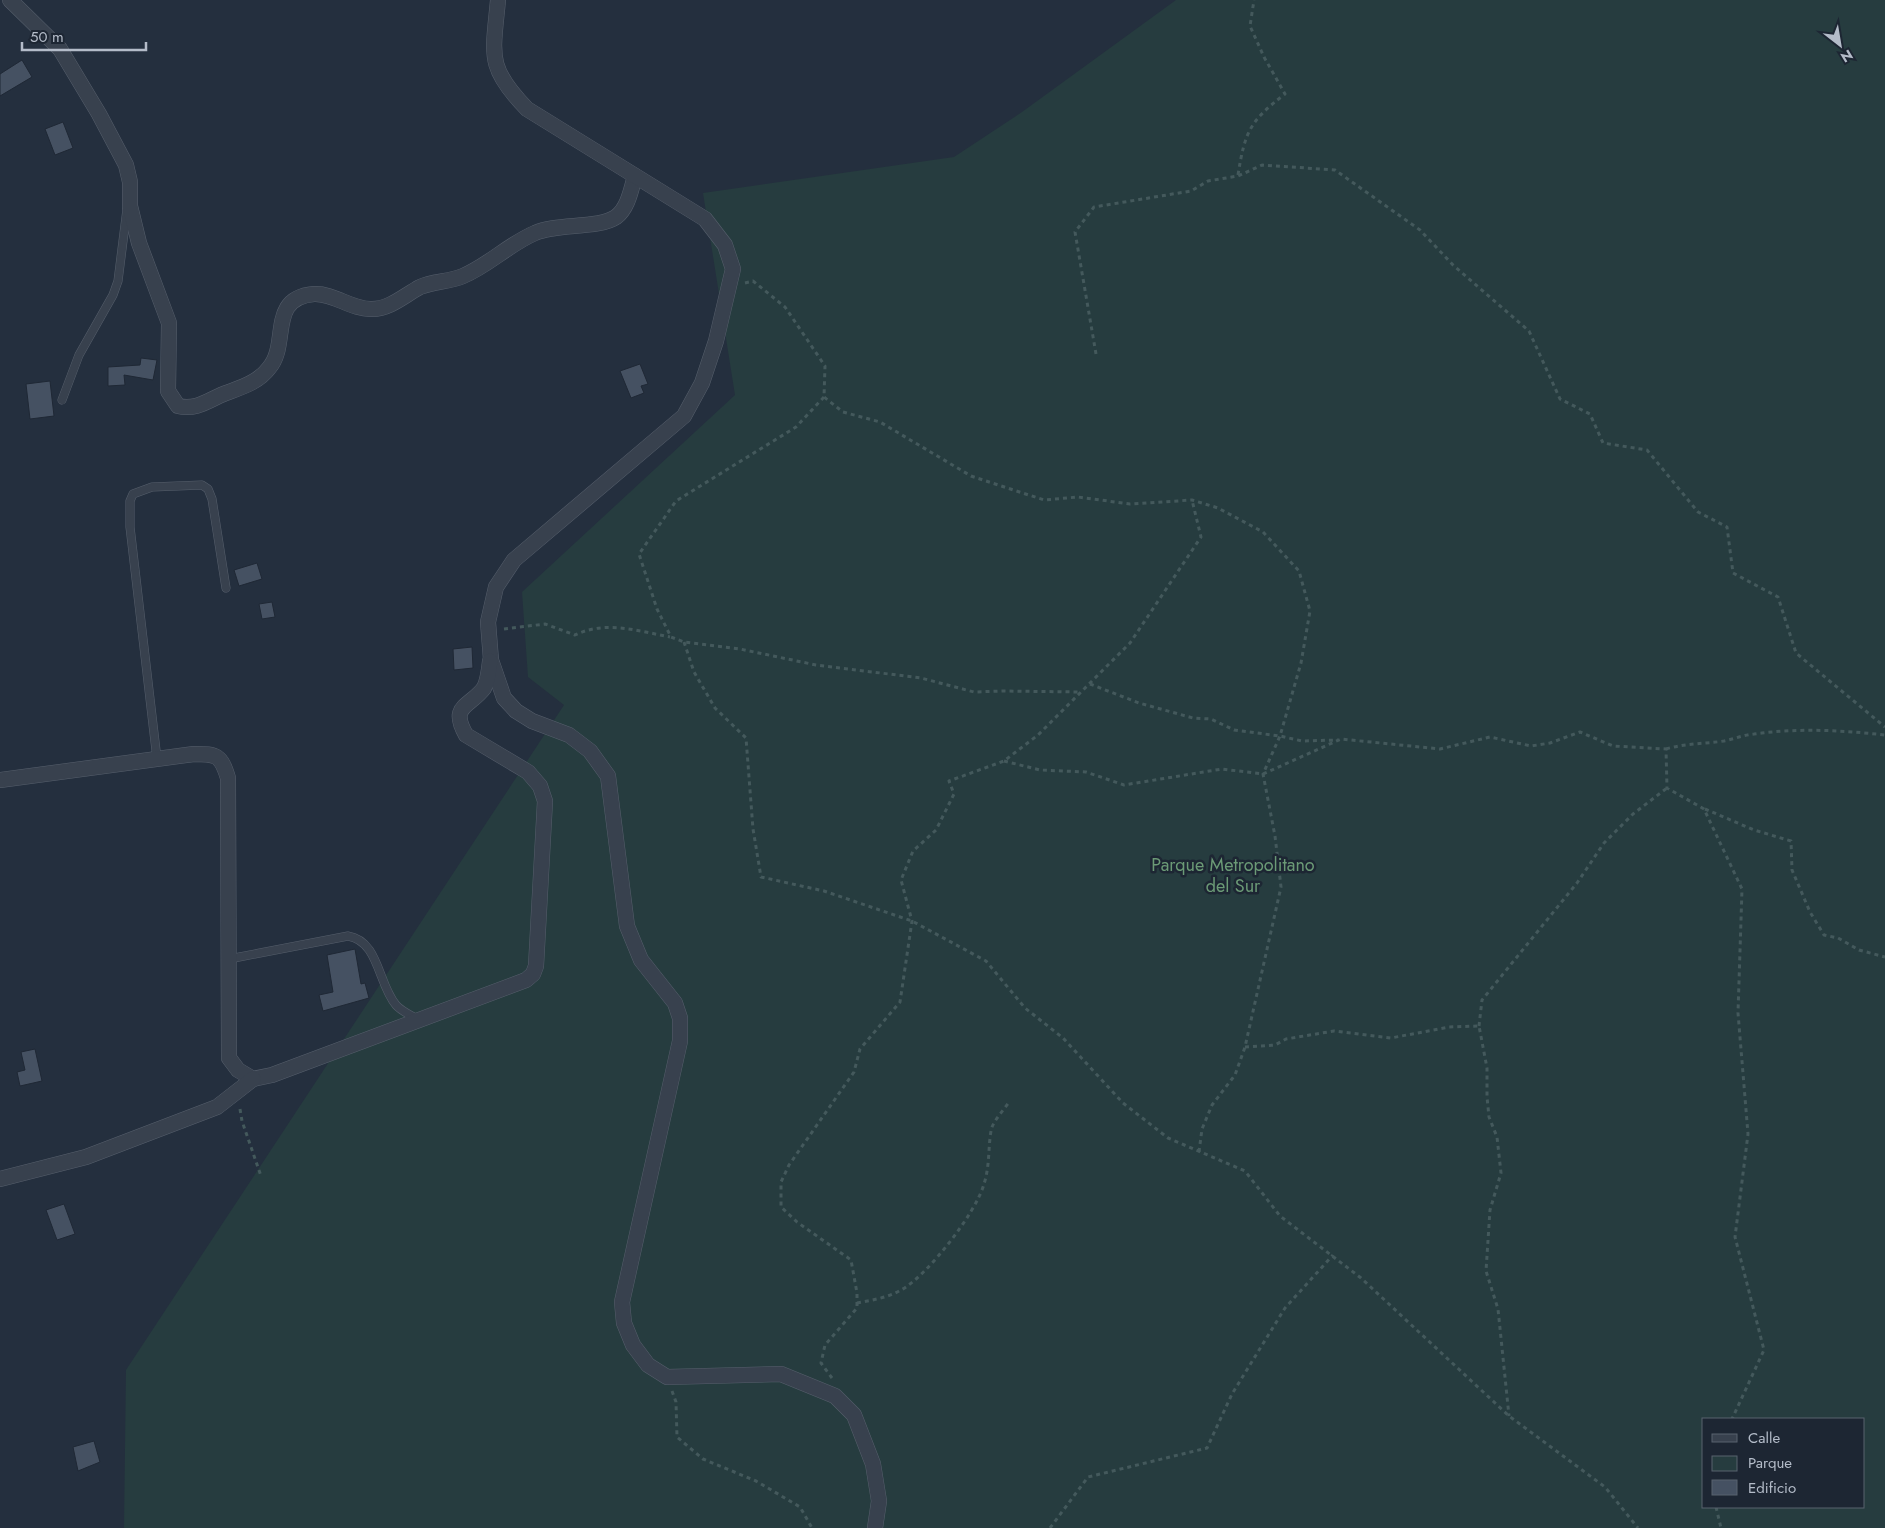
<svg xmlns="http://www.w3.org/2000/svg" width="1885" height="1528" viewBox="0 0 1885 1528" font-family="Jost,sans-serif">
<style>
.green{fill:#263c3f;fill-rule:evenodd}
.building{fill:#455162;stroke:#1f2835}
.lines{fill:none;stroke-linecap:round;stroke-linejoin:round}
.lane-casing{stroke:#565f6c;stroke-width:9}
.street-casing{stroke:#565f6c;stroke-width:16}
.path{stroke:#44595c;stroke-width:3;stroke-dasharray:4 4;stroke-linecap:butt}
.lane{stroke:#38414e;stroke-width:8}
.street{stroke:#38414e;stroke-width:15}
.labels{text-anchor:middle;dominant-baseline:central;stroke-width:5;stroke-linejoin:round;paint-order:stroke}
.park-label{font-size:18px;fill:#6b9a76;stroke:#1d2633}
</style>
<rect width="100%" height="100%" fill="#242f3e"/>
<path class="green" d="M1176 0H1885V1528H124L126 1370 564 705 528 677 522 592 735 395 703 193 954 157 1022 112ZM1704 1419H1864V1507H1704Z"/>
<g class="building">
<path d="M22 60 32 77 0 96V74Z"/>
<path d="M63 122 73 148 55 155 45 129Z"/>
<path d="M141 358 157 360 153 380 124 375 125 385 108 386V367L140 365Z"/>
<path d="M640 364 648 384 641 386 644 393 631 398 620 371Z"/>
<path d="M50 381 54 416 30 419 26 384Z"/>
<path d="M257 563 262 579 239 586 234 570Z"/>
<path d="M272 602 275 617 262 619 259 604Z"/>
<path d="M472 647 473 668 454 670 453 649Z"/>
<path d="M355 949 361 984 365 983 369 998 323 1011 319 995 333 992 327 955Z"/>
<path d="M35 1049 42 1081 20 1086 17 1072 25 1070 21 1052Z"/>
<path d="M64 1204 75 1234 57 1240 46 1210Z"/>
<path d="M94 1441 100 1462 78 1471 73 1447Z"/>
</g>
<g class="lines">
<g class="lane-casing">
<g id="lane">
<path d="M62 400 79 355 113 295 118 281 127 209"/>
<path d="M157 759 130 527V501L133 494 152 487 202 485 208 489 212 499 226 588"/>
<path d="M229 959 348 936C379 941 378 984 396 1005 401 1011 412 1016 419 1020"/>
</g>
</g>
<g class="street-casing">
<g id="street">
<path d="M10 0 60 49 99 114 126 165 130 182V206L139 243 169 323 168 391 178 406C195 410 206 402 221 395 238 388 257 384 269 368 290 344 267 298 314 294 334 293 352 310 372 309 390 309 405 295 420 287 434 281 449 282 463 276 489 265 509 244 535 233 557 223 598 229 616 217 628 208 631 190 635 176"/>
<path d="M498 0C493 55 486 67 527 109L705 219 725 245 733 269 716 341 702 383 684 416 514 560 496 587 488 622 491 660 504 698 516 711 532 721 569 735 590 751 608 776 627 926 641 960 675 1003 680 1018V1041L622 1302 624 1323 633 1345 648 1365 667 1377 781 1374 835 1396 854 1415 873 1464 879 1501 875 1528"/>
<path d="M0 780 194 754C217 754 221 755 228 778L229 1058 238 1070 253 1079 272 1075 526 980 533 974 536 966 545 801 540 786 528 772 466 735C449 705 470 707 484 688 488 681 489 669 490 661"/>
<path d="M0 1179 86 1157 217 1107 253 1079"/>
</g>
</g>
<g class="path">
<path d="M1238 175C1245 131 1250 121 1285 94L1264 57 1250 26 1254 0"/>
<path d="M745 283 753 281 785 307 825 366 824 397 843 412 880 422 971 476 1044 500 1078 497 1130 504 1192 500 1218 508 1263 532 1299 571 1310 611 1301 663 1280 736 1263 774 1275 836 1281 887 1245 1047 1235 1075 1212 1105 1202 1129 1199 1152"/>
<path d="M1096 354 1075 232 1094 207 1191 191 1208 181 1238 176 1262 165 1335 170 1420 230 1453 265 1529 331 1560 399 1590 414 1603 443 1647 450 1698 512 1727 527 1733 573 1778 597 1796 653 1885 727"/>
<path d="M824 397 796 427 676 501 639 554 657 609 671 637 684 642 740 649 816 665 921 678 974 692 1003 691 1080 692"/>
<path d="M504 629 545 624 575 635C606 620 638 631 670 637"/>
<path d="M684 642 694 672 715 708 746 738 753 829 761 877 824 891 912 921 986 961 1025 1008 1063 1038 1123 1103 1168 1138 1245 1171 1280 1216 1361 1278 1509 1416 1605 1487 1638 1528"/>
<path d="M1090 684 1139 703 1193 718 1211 719 1234 730 1280 736 1302 741 1338 740"/>
<path d="M1666 749C1686 743 1704 744 1724 741 1734 739 1743 735 1754 734 1797 728 1841 730 1885 735"/>
<path d="M1004 761 1040 770 1086 772 1124 785 1222 769 1263 774 1341 739 1440 749 1490 737 1531 746 1550 743 1580 732 1613 746 1666 749 1667 788 1704 809 1742 889 1738 1013 1748 1134 1735 1237 1764 1350 1732 1419"/>
<path d="M1705 809 1754 830 1791 841 1792 870 1810 912 1824 935 1838 938 1859 950 1885 957"/>
<path d="M1479 1026 1482 1000 1577 883 1604 843 1633 814 1667 788"/>
<path d="M1245 1047 1275 1045 1286 1039 1334 1031 1391 1038 1449 1027 1479 1026 1487 1068V1097L1489 1117 1497 1137 1501 1173 1490 1210 1486 1271 1498 1309 1509 1416"/>
<path d="M240 1109 242 1121 261 1176"/>
<path d="M857 1303C872 1300 887 1298 901 1290 927 1276 976 1213 984 1184 990 1165 988 1148 991 1131 992 1122 1004 1110 1009 1102"/>
<path d="M832 1378 821 1363 825 1345 857 1308V1293L851 1260 797 1222 781 1207V1182L789 1165 854 1072 860 1049 900 1002 912 921 901 880 913 851 936 830 954 794 949 781 1004 761 1038 735 1130 643 1201 537 1192 500"/>
<path d="M672 1391 676 1402 677 1437 703 1459 756 1481 800 1507 812 1528"/>
<path d="M1716 1507 1721 1528"/>
<path d="M1050 1528 1088 1477 1207 1448 1232 1394 1285 1308 1333 1255"/>
</g>
<use href="#lane" class="lane"/>
<use href="#street" class="street"/>
</g>
<g class="labels">
<g class="park-label">
<text x="1233" y="865">Parque Metropolitano<tspan x="1233" dy="21">del Sur</tspan></text>
</g>
</g>
<rect x="1702" y="1418" width="162" height="90" fill="#1d2633" stroke="#59626f"/>
<rect x="1712" y="1434" width="25" height="8" fill="#38414e" stroke="#59626f"/>
<text x="1748" y="1443" font-size="15" fill="#b4bcc9">Calle</text>
<rect x="1712" y="1456" width="25" height="15" fill="#263c3f" stroke="#59626f"/>
<text x="1748" y="1468" font-size="15" fill="#b4bcc9">Parque</text>
<rect x="1712" y="1480" width="25" height="15" fill="#455162" stroke="#59626f"/>
<text x="1748" y="1493" font-size="15" fill="#b4bcc9">Edificio</text>
<g transform="translate(1840 45) rotate(149)" stroke="#1d2633" stroke-width="4" paint-order="stroke">
<path d="M0-4L9 19L0 12L-9 19Z" fill="#b4bcc9"/>
<text y="-8" font-size="14" font-weight="bold" text-anchor="middle" fill="#b4bcc9">N</text>
</g>
<path d="M22 42v8h124v-8" fill="none" stroke="#b4bcc9" stroke-width="2.5"/>
<text x="30" y="42" font-size="15" fill="#b4bcc9" stroke="#1d2633" stroke-width="4" paint-order="stroke">50 m</text>
</svg>
